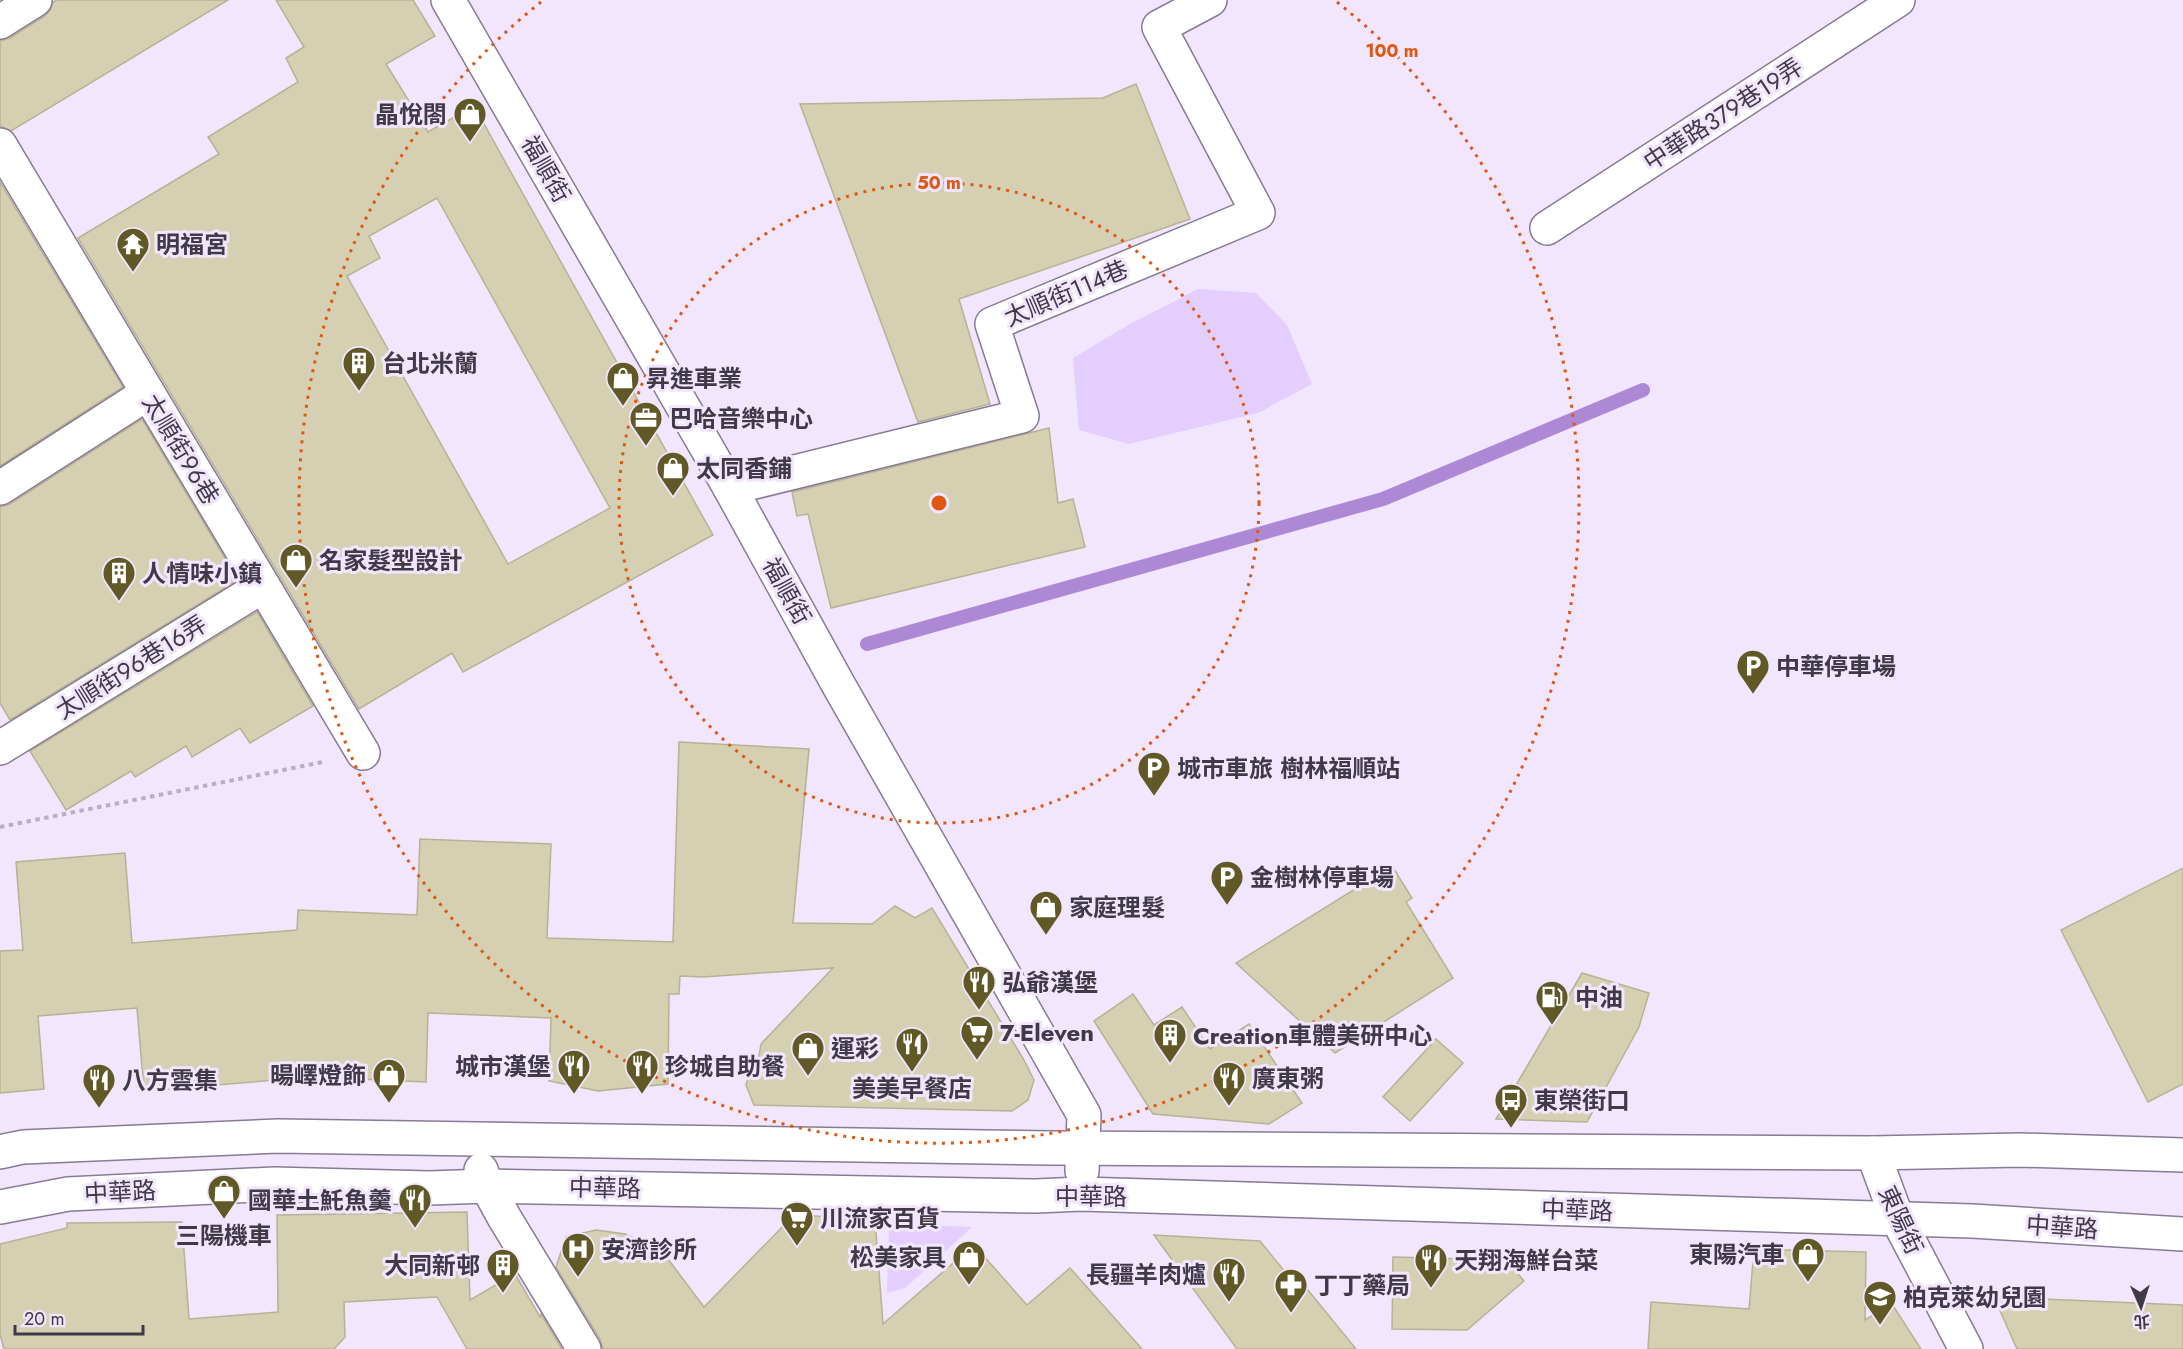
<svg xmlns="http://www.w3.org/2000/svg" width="2183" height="1349" viewBox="0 0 2183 1349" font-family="Jost,'Noto Sans TC',sans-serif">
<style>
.green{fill:#e3cefd}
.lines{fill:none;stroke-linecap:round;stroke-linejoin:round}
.stream{stroke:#ad88d4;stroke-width:14}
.building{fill:#d4d0b1;stroke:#b6b293;stroke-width:1.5;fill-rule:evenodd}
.minor-casing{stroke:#877b95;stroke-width:36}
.path{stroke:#b8afc3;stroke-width:4;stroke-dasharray:4.5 4.5;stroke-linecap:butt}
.minor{stroke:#fff;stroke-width:33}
.ring{fill:none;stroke:#e0570f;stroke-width:3;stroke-dasharray:3 6}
.labels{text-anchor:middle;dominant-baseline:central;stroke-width:6;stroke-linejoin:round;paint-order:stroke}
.poi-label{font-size:24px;font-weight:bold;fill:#403a46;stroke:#f1e6fe;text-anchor:start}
.street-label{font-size:24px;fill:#403a46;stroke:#f1e6fe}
.centre{fill:#e0570f;stroke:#f1e6fe;stroke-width:3}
.ring-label{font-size:18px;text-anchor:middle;font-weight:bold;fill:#e0570f;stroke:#f1e6fe;stroke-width:6;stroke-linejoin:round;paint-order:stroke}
</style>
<rect width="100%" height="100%" fill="#f1e6fe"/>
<g class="green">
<path d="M1198 289 1256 293 1287 325 1312 384 1258 413 1129 444 1079 430 1073 358 1130 324Z"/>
<path d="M889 1224 972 1227 905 1288 887 1293Z"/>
</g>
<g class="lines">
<path class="stream" d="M867 644 1383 499 1643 390"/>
</g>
<g class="building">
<path d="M57 0H228L11 131 0 126V41L10 38 45 16 51 9 53 2Z"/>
<path d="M276 0H413L435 36 386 64 428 132 474 106 713 535 463 672 452 653 359 709 78 238 219 154 208 137 298 82 286 58 304 47ZM437 198 610 508 508 564 347 276 380 258 369 236Z"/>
<path d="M1136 84 1190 219 959 299 990 404 918 422 800 104 1103 98Z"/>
<path d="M0 182 123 387 0 466Z"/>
<path d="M142 419 238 580 10 720 0 703V507L10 504Z"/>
<path d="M1049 428 1058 503 1073 499 1085 547 831 608 808 514 797 516 792 492Z"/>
<path d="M257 612 313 706 250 743 240 728 192 757 186 746 135 777 131 771 66 810 30 751Z"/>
<path d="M679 742 809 749 793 923 872 924 895 906 915 918 932 908 1024 1060 1034 1080 1028 1100 1012 1111 754 1105 746 1085 751 1068 759 1056 761 1044 833 968 703 977 680 976 679 994H669L668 1084 598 1091 549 1081 551 1018 428 1013 426 1082 312 1077 144 1091 137 1008 38 1016 44 1089 0 1093V951L23 950 16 862 125 853 132 943 297 930 298 910 417 915 420 839 551 844 547 938 673 942Z"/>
<path d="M1392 866 1412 898 1406 902 1453 978 1335 1053 1236 963Z"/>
<path d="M2183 868V1084L2148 1102 2061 930Z"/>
<path d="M1582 973 1649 993 1639 1027 1587 1122 1496 1119Z"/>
<path d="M1133 994 1154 1025 1182 1007 1210 1049 1249 1024 1302 1103 1269 1124 1153 1114 1094 1021Z"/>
<path d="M1436 1039 1463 1063 1410 1121 1383 1097Z"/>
<path d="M467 1212 470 1300 515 1274 540 1317 541 1314 562 1349H467L437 1297 344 1302 345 1337 334 1349H4L0 1334V1244L67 1228V1223L182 1222 189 1319 278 1312 277 1215Z"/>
<path d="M794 1215 875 1219 883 1324 974 1245 1027 1305 1070 1268 1142 1349H603L600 1339 556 1267 566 1237 596 1230 625 1234 662 1251 704 1307Z"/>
<path d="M1154 1235 1260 1241 1294 1283 1299 1279 1356 1349H1237Z"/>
<path d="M1754 1249 1866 1252 1865 1320 1892 1304 1921 1349H1648L1651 1302 1749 1309Z"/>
<path d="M1393 1257 1506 1260 1524 1281 1467 1330 1392 1329Z"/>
<path d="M1994 1297 2183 1305V1349H2017Z"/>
</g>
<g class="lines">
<g class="minor-casing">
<g id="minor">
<path d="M448 0 730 488 838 684 1084 1115 1082 1171"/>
<path d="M0 22 35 0"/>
<path d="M0 145 363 753"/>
<path d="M1547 228 1898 0"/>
<path d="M0 488 148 393"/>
<path d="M730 488 1022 416 992 324 1258 213 1159 27 1210 0"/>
<path d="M0 748 263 586"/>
<path d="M0 1152 23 1147 278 1136 1051 1148 1873 1153 2021 1150 2183 1155"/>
<path d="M1873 1153 1897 1218 1966 1349"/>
<path d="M481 1170 487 1186 504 1217 584 1349"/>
<path d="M0 1207 68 1194 274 1184 429 1188 487 1186 1036 1196 1081 1194 1972 1221 2183 1234"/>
</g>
</g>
<path class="path" d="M0 827 323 762"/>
<use href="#minor" class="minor"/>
</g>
<g class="ring">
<circle cx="939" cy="503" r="320"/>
<path d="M1337 2A640 640 0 1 1 541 2"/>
</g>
<defs>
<g id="shop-pin" transform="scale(1.725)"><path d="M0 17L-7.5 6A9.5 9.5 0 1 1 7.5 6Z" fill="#605925" stroke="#f1e6fe"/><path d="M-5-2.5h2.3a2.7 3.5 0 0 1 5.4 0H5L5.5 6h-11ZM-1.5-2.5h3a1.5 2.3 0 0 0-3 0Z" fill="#fff"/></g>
<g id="temple-pin" transform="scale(1.725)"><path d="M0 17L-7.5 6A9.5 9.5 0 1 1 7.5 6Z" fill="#605925" stroke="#f1e6fe"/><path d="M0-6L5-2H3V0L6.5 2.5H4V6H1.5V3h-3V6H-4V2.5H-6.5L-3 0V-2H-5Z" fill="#fff"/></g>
<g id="building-pin" transform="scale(1.725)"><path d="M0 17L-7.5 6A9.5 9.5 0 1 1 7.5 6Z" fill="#605925" stroke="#f1e6fe"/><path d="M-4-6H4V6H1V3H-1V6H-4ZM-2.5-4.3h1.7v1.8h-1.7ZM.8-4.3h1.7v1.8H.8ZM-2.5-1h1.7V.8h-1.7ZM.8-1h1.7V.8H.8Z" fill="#fff"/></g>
<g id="office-pin" transform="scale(1.725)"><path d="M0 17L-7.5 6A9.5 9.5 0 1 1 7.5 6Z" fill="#605925" stroke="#f1e6fe"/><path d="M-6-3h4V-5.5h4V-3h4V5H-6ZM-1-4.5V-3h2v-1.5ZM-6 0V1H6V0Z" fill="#fff"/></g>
<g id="parking-pin" transform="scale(1.725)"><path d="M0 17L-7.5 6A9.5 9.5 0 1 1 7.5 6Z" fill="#605925" stroke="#f1e6fe"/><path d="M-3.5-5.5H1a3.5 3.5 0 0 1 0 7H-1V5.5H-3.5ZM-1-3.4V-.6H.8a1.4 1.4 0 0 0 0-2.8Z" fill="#fff"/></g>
<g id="restaurant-pin" transform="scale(1.725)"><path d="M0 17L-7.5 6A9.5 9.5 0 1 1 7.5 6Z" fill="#605925" stroke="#f1e6fe"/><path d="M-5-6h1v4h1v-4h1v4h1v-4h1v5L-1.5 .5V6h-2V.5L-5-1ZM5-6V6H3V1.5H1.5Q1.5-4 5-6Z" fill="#fff"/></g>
<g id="fuel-pin" transform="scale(1.725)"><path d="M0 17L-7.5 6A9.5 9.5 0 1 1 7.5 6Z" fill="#605925" stroke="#f1e6fe"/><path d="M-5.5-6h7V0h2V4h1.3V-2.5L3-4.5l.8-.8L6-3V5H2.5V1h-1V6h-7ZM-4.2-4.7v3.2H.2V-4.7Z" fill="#fff"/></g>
<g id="supermarket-pin" transform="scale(1.725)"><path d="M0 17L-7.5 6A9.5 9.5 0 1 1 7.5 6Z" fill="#605925" stroke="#f1e6fe"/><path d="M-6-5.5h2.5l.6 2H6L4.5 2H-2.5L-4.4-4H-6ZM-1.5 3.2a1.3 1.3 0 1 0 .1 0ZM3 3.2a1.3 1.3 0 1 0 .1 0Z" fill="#fff"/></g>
<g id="bus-pin" transform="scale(1.725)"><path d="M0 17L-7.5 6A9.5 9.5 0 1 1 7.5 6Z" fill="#605925" stroke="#f1e6fe"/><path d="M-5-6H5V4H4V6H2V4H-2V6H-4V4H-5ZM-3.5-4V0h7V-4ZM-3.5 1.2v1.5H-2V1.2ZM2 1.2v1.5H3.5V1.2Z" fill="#fff"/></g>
<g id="hospital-pin" transform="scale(1.725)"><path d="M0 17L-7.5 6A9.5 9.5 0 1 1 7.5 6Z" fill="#605925" stroke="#f1e6fe"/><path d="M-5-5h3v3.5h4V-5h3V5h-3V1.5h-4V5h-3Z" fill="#fff"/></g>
<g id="pharmacy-pin" transform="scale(1.725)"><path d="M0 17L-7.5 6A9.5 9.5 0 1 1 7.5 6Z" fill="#605925" stroke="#f1e6fe"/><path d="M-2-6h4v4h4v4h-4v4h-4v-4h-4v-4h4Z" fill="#fff"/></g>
<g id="school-pin" transform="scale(1.725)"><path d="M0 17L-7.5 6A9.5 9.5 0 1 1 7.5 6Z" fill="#605925" stroke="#f1e6fe"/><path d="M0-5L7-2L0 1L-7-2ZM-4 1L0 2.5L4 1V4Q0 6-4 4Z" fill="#fff"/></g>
</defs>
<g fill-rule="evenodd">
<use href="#shop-pin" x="470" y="114"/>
<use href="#temple-pin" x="133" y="244"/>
<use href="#building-pin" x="359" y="363"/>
<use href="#shop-pin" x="623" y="378"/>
<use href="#office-pin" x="646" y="418"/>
<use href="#shop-pin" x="673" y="468"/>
<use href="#shop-pin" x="296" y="560"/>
<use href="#building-pin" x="119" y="573"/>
<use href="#parking-pin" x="1753" y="666"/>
<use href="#parking-pin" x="1154" y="768"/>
<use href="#parking-pin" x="1227" y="877"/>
<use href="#shop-pin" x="1046" y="907"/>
<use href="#restaurant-pin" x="979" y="982"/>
<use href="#fuel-pin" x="1552" y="997"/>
<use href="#supermarket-pin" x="977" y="1032"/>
<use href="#building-pin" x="1170" y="1035"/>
<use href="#restaurant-pin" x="912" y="1044"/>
<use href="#shop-pin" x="808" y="1048"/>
<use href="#restaurant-pin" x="574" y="1066"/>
<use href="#restaurant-pin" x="642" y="1066"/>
<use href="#shop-pin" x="389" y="1075"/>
<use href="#restaurant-pin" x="1229" y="1078"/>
<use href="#restaurant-pin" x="99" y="1080"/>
<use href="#bus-pin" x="1511" y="1100"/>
<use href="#shop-pin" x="224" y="1191"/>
<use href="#restaurant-pin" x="415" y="1200"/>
<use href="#supermarket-pin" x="797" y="1218"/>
<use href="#hospital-pin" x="578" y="1249"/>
<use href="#shop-pin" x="1808" y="1254"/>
<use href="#shop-pin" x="969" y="1257"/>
<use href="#restaurant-pin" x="1431" y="1260"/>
<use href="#building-pin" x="503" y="1265"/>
<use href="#restaurant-pin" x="1229" y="1274"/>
<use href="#pharmacy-pin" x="1291" y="1285"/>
<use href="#school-pin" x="1880" y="1297"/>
</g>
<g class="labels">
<g class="poi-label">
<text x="447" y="114" text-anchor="end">晶悅閤</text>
<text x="156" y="244">明福宮</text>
<text x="382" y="363">台北米蘭</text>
<text x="646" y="378">昇進車業</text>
<text x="669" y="418">巴哈音樂中心</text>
<text x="696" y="468">太同香鋪</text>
<text x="319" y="560">名家髮型設計</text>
<text x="142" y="573">人情味小鎮</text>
<text x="1776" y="666">中華停車場</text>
<text x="1177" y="768">城市車旅 樹林福順站</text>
<text x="1250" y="877">金樹林停車場</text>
<text x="1069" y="907">家庭理髮</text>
<text x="1002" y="982">弘爺漢堡</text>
<text x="1575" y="997">中油</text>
<text x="1000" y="1032">7-Eleven</text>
<text x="1193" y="1035">Creation車體美研中心</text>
<text x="831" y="1048">運彩</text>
<text x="551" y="1066" text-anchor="end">城市漢堡</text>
<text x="665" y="1066">珍城自助餐</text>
<text x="366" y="1075" text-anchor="end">暘嶧燈飾</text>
<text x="1252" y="1078">廣東粥</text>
<text x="122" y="1080">八方雲集</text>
<text x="912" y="1088" text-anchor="middle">美美早餐店</text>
<text x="1534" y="1100">東榮街口</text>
<text x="392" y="1200" text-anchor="end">國華土魠魚羹</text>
<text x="820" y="1218">川流家百貨</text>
<text x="224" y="1235" text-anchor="middle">三陽機車</text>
<text x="601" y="1249">安濟診所</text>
<text x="1785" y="1254" text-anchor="end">東陽汽車</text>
<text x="946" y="1257" text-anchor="end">松美家具</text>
<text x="1454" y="1260">天翔海鮮台菜</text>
<text x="480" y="1265" text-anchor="end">大同新邨</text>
<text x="1206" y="1274" text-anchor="end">長疆羊肉爐</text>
<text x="1314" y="1285">丁丁藥局</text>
<text x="1903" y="1297">柏克萊幼兒園</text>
</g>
<g class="street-label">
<text transform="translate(1723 114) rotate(-33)">中華路379巷19弄</text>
<text transform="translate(546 169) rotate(60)">福順街</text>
<text transform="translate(1066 293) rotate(-23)">太順街114巷</text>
<text transform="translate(181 449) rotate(59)">太順街96巷</text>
<text transform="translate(787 591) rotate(61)">福順街</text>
<text transform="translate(131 667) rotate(-32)">太順街96巷16弄</text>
<text transform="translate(605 1188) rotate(1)">中華路</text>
<text transform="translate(120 1192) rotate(-3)">中華路</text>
<text x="1091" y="1196">中華路</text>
<text transform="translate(1577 1210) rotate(2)">中華路</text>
<text transform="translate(1901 1220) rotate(65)">東陽街</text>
<text transform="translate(2062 1227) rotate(4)">中華路</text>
</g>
</g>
<circle cx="939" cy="503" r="9" class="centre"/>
<g class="ring-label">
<text x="1392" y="57">100 m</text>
<text x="939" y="189">50 m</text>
</g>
<g transform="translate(2141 1307) rotate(177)" stroke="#f1e6fe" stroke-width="4.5" paint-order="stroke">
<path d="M0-4.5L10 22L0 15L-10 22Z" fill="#403a46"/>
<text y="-9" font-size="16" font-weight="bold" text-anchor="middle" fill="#403a46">北</text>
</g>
<path d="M15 1325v9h128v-9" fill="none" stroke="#403a46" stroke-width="3"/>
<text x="24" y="1325" font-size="18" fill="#403a46" stroke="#f1e6fe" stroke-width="4.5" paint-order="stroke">20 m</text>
</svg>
